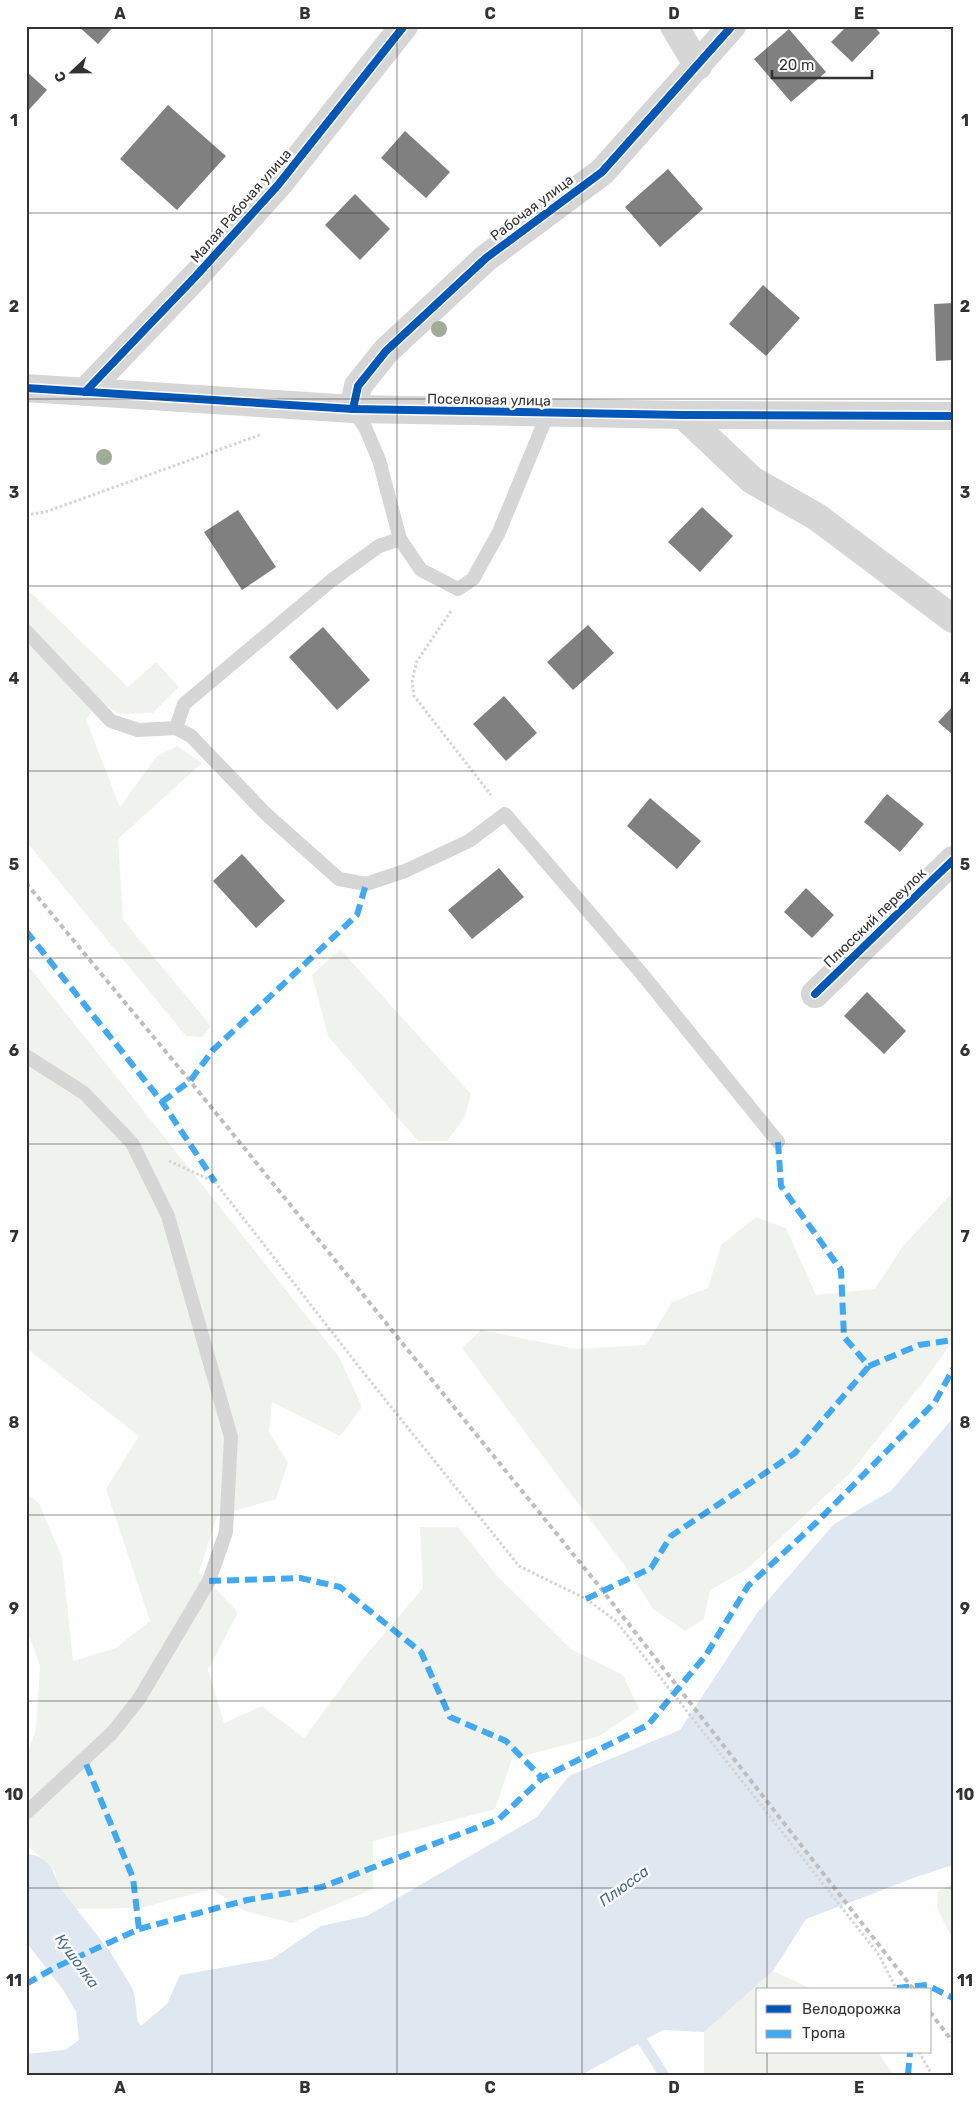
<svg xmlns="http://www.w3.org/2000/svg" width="979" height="2101" viewBox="0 0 979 2101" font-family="Rubik,sans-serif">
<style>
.green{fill:#f0f3ed}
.water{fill:#dfe7f0}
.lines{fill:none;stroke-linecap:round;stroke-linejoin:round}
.stream{stroke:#dfe7f0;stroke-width:10}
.river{stroke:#dfe7f0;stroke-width:60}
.building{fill:#808080}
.path{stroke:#d4d4d4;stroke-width:3;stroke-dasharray:2.5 2.5;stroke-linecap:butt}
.lane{stroke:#d6d6d6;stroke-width:14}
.street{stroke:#d6d6d6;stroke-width:28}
.rail{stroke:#bebebe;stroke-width:4;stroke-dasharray:5 4;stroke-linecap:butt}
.quiet{stroke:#3fa9f5;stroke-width:6;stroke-dasharray:12 6;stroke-linecap:butt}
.cycleway-casing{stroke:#fff;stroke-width:11}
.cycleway{stroke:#0057b8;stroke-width:8}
.tree{fill:#9fad98}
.grid{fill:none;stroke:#323232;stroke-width:1;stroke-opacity:0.55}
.labels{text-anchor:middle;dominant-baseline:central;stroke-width:5;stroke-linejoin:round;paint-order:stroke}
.street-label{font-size:14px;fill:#323232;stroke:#fff}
.water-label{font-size:15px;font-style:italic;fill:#48688d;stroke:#fff}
.neatline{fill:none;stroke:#323232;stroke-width:2}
.grid-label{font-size:16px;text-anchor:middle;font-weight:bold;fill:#323232}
</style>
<rect width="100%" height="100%" fill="#fff"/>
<g class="green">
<path d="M26 588 128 687 156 662 179 687 153 713 120 714 98 701 86 720 120 807 157 756 177 746 202 763 118 839 123 920 211 1026 202 1037 186 1036 26 841Z"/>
<path d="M340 949 471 1094 465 1117 447 1141H418L328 1036 312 975Z"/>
<path d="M26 963 339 1357 362 1407 340 1436 272 1402 269 1432 288 1463 276 1499 217 1516 199 1572 238 1612 208 1670 224 1723 262 1706 304 1738 361 1661 423 1588 420 1527H458L498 1577 571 1649 623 1675 639 1709 599 1736 512 1759 495 1809 373 1841V1889L292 1923 245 1911 212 1889 141 1908 61 1909 55 1871 26 1844V1758L36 1729 40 1665 26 1627V1493L39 1503 62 1558 73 1661 116 1648 150 1621 106 1489 139 1436 26 1348Z"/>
<path d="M953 1192V1341L923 1382 851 1472 746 1570 710 1590 704 1619 685 1631 653 1609 625 1566 462 1348 481 1330 576 1349 646 1345 672 1302 708 1288 721 1245 756 1217 786 1228 816 1295 875 1289 903 1246Z"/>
<path d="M953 1884V1940L937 1908 938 1891Z"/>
<path d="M773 1971 814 1990H758V2052H878L894 2075H704V2032Z"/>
</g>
<path class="water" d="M953 1418V1865L919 1876 806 1919 773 1971 704 2032 663 2030 581 2075H26V2054L65 2050 92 2031 105 2001 124 2006 141 2026 167 2004 180 1975 272 1959 321 1926 367 1916 537 1817 569 1776 680 1730 757 1613 834 1524 891 1491Z"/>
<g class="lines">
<path class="stream" d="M643 2042 664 2075"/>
<path class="river" d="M26 1884 33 1902 86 1970 105 2001 113 2075"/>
</g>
<g class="building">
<path d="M78 26H114L98 44Z"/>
<path d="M847 26H874L880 33 852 62 831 42Z"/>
<path d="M789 29 826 72 791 102 754 59Z"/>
<path d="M26 71 47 90 26 113Z"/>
<path d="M168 105 226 156 177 210 120 159Z"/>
<path d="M405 131 450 172 426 198 381 158Z"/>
<path d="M668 169 703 209 660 247 625 207Z"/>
<path d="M355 194 390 229 360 260 325 225Z"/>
<path d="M763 285 800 318 766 356 729 324Z"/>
<path d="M953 303V360L936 361 934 304Z"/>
<path d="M702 507 733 536 700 572 668 542Z"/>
<path d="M238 510 276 567 242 590 204 532Z"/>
<path d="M588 625 614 653 573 690 547 662Z"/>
<path d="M323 627 370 680 337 710 289 657Z"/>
<path d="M504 696 537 733 506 761 473 724Z"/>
<path d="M953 706V735L938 722Z"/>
<path d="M887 794 924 824 900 852 864 822Z"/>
<path d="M650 798 701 841 677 869 627 826Z"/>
<path d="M242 854 285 901 256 928 213 881Z"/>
<path d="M499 868 524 897 472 939 448 910Z"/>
<path d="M806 888 834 915 812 938 784 912Z"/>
<path d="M867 992 906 1031 884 1054 844 1016Z"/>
</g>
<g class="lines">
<g class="path">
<path d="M26 515 45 512 260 435"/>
<path d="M451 611 417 661 412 681 414 696 491 795"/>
<path d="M169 1161 215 1182 367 1377 519 1566 586 1599 616 1621 879 1955 897 1990"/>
<path d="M919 2052 932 2075"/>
</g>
<g class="lane">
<path d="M353 409 365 427 379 460 400 539 421 570 458 589 473 579 499 532 548 413"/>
<path d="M26 631 111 721 138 730 176 728 191 736 266 814 339 879 366 884 405 871 469 841 505 814 642 974 778 1142"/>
<path d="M176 728 184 704 332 580 379 546 400 539"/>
<path d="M26 1056 84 1093 132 1143 168 1216 231 1437 226 1532 209 1581 139 1699 112 1733 27 1812"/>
</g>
<g class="street">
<path d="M674 26 698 66"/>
<path d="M26 388 353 409 683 415 953 416"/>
<path d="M85 392 196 276 278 185 404 26"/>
<path d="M353 409 358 386 386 351 486 258 602 172 732 26"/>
<path d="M683 415 752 480 817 517 953 619"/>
<path d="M815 994 953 860"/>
</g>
<g class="rail">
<path d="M26 883 190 1081 603 1591 914 1990"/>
<path d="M930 2012 953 2042"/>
</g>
<g class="quiet">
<path d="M26 931 162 1102 215 1182"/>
<path d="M162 1102 190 1081 213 1050 357 915 366 884"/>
<path d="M778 1142 781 1186 841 1270 844 1337 869 1366 919 1345 953 1340"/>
<path d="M209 1581 300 1578 340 1587 421 1652 450 1717 506 1741 542 1778"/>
<path d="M586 1599 651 1568 671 1536 795 1453 869 1366"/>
<path d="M139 1929 247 1900 322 1887 499 1819 542 1778 648 1725 706 1655 748 1586 817 1522 935 1402 953 1369"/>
<path d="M26 1984 56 1967 139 1929 133 1878 84 1759"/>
<path d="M897 1988 927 1985 953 1998"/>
<path d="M908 2075 910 2052"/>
</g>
<g class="cycleway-casing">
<g id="cycleway">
<path d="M26 388 353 409 683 415 953 416"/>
<path d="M85 392 196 276 278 185 404 26"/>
<path d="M353 409 358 386 386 351 486 258 602 172 732 26"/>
<path d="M815 994 953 860"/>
</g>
</g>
<use href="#cycleway" class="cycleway"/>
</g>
<g class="tree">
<circle cx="439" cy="329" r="8"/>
<circle cx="104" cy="457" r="8"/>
</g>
<path class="grid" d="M212 26V2075M397 26V2075M582 26V2075M767 26V1990M26 213H953M26 399H953M26 586H953M26 771H953M26 958H953M26 1144H953M26 1330H953M26 1515H953M26 1701H953M26 1888H953M767 2052V2075"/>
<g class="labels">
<g class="street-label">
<text transform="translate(241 206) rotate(-49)">Малая Рабочая улица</text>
<text transform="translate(532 208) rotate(-37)">Рабочая улица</text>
<text transform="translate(489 400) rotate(1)">Поселковая улица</text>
<text transform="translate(875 918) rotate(-44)">Плюсский переулок</text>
</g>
<g class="water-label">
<text transform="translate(624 1886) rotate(-36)">Плюсса</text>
<text transform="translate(77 1961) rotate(54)">Кушолка</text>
</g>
</g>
<rect width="979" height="2101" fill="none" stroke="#ffffff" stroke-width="55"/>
<rect x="756" y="1988" width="175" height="65" fill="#ffffff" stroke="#adadad"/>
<rect x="766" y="2005" width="25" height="8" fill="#0057b8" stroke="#adadad"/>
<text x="802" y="2014" font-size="15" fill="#323232">Велодорожка</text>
<rect x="766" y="2030" width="25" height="8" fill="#3fa9f5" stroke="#adadad"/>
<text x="802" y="2038" font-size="15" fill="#323232">Тропа</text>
<g transform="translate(72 72) rotate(248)" stroke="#ffffff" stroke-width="4" paint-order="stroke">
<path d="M0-4L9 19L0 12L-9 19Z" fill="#323232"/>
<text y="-8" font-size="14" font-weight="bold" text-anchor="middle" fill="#323232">С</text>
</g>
<path d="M772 70v8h100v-8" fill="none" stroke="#323232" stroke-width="2.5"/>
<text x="779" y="70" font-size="15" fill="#323232" stroke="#ffffff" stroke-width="4" paint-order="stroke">20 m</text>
<rect x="28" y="28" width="924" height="2046" class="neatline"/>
<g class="grid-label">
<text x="120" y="19">A</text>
<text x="305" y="19">B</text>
<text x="490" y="19">C</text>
<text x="674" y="19">D</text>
<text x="859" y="19">E</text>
<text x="14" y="126">1</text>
<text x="965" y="126">1</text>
<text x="14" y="312">2</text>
<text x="965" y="312">2</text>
<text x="14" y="498">3</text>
<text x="965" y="498">3</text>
<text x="14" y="684">4</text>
<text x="965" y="684">4</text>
<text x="14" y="870">5</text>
<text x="965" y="870">5</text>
<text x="14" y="1056">6</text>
<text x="965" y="1056">6</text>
<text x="14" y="1242">7</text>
<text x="965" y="1242">7</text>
<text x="14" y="1428">8</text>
<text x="965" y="1428">8</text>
<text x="14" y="1614">9</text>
<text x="965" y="1614">9</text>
<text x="14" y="1800">10</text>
<text x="965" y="1800">10</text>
<text x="14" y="1986">11</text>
<text x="965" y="1986">11</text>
<text x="120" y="2093">A</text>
<text x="305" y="2093">B</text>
<text x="490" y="2093">C</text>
<text x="674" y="2093">D</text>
<text x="859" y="2093">E</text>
</g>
</svg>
